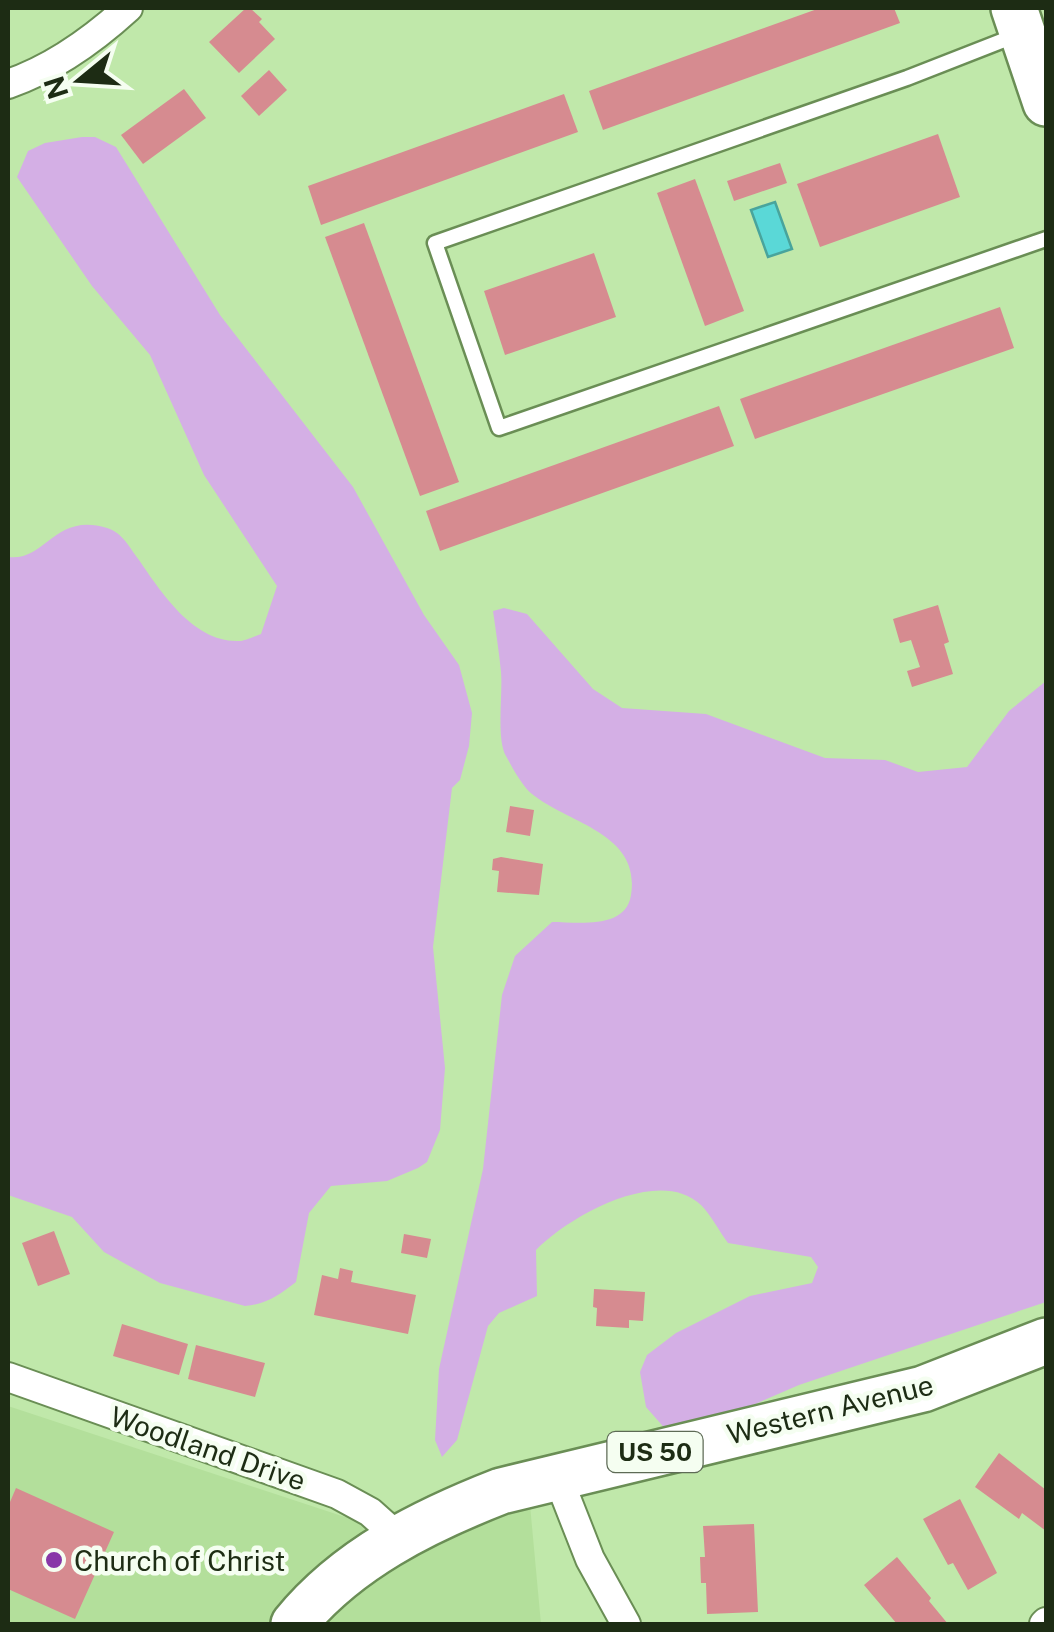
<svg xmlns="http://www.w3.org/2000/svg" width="1054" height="1632" viewBox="0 0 1054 1632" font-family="'Public Sans',sans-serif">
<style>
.built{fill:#b3df9b}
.green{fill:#d4afe5}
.water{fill:#5ad8d7;stroke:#48a49c;stroke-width:2.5}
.building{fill:#d68b90}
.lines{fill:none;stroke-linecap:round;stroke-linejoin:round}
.service-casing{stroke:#6a8e55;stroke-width:19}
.minor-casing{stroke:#6a8e55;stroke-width:32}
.primary-casing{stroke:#6a8e55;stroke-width:50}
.service{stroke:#fff;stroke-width:14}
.minor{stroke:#fff;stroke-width:28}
.primary{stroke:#fff;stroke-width:45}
.poi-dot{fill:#8838a8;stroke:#f5fef1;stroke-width:4}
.labels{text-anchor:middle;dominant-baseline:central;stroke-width:9;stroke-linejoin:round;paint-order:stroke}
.shield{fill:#f5fef1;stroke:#5e6b56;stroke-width:2.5}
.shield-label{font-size:25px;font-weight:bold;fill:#1d2c14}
.street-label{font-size:28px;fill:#1d2c14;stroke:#f5fef1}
.poi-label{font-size:28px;fill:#1d2c14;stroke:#f5fef1;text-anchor:start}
</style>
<rect width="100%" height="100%" fill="#c0e8aa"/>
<path class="built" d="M8 1406 345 1517 529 1494 541 1624H8Z"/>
<g class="green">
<path d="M82 137H95L116 147 220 315 353 487 424 615 459 665 472 713 469 746 460 780 452 788 433 947 445 1068 440 1130 427 1162 418 1168 387 1181 331 1186 309 1213 296 1282C279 1295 267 1304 245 1306L160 1283 104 1252 72 1217 8 1195V557C46 562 54 512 107 528 123 533 129 547 139 560 161 592 193 642 238 641 245 641 255 636 261 634L277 586 204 475 150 355 92 286 17 177 28 151 45 143Z"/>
<path d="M504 608 527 614 593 689 622 708 706 714 825 758 885 760 918 772 967 767 1009 711 1046 681V1302L799 1385 686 1434 668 1432 646 1407 640 1372 647 1355 676 1333 750 1296 812 1283 818 1267 811 1257 728 1243C719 1231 711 1215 701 1205 659 1165 568 1217 536 1250L537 1296 499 1313 488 1326 457 1440 442 1457 435 1440 439 1369 483 1169 502 995 515 956 552 922C577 922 626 930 631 895 641 833 569 824 532 794 522 786 512 767 506 756 496 739 503 694 501 672 499 652 496 632 493 611Z"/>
</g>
<path class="water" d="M775 202 792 249 768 257 751 210Z"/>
<g class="building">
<path d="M246 8H250L262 19 259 22 275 39 239 73 209 42Z"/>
<path d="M820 8H894L900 23 603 130 589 91Z"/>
<path d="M269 70 287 90 259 116 241 96Z"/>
<path d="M184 89 206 118 143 164 121 135Z"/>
<path d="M564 94 578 132 321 225 308 186Z"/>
<path d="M938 134 960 197 820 247 797 184Z"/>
<path d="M780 163 787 183 734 201 727 181Z"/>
<path d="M695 179 744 311 705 326 657 193Z"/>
<path d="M364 223 459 482 420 496 325 237Z"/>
<path d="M594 253 616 317 505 355 484 291Z"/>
<path d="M1000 307 1014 348 755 439 740 399Z"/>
<path d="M719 406 734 446 440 551 426 511Z"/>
<path d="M938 605 949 642 944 644 953 674 912 687 907 671 920 667 911 640 900 643 893 619Z"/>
<path d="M510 806 534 810 530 836 506 832Z"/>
<path d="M501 857 543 864 539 895 497 892 499 871 492 870 493 859Z"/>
<path d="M54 1231 70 1274 38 1286 22 1243Z"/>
<path d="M404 1234 431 1239 427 1258 401 1253Z"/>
<path d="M340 1268 353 1271 351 1282 416 1295 408 1334 314 1315 322 1275 338 1279Z"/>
<path d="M594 1289 645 1292 643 1321 629 1320V1328L596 1326 597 1308 593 1307Z"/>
<path d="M122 1324 188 1344 179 1375 113 1356Z"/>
<path d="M196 1345 265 1363 255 1397 188 1379Z"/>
<path d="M999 1453 1046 1490V1531L1022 1513 1019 1519 975 1487Z"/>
<path d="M16 1488 114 1532 75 1619 8 1589V1501L10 1502Z"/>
<path d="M960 1499 997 1573 968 1590 953 1563 948 1565 923 1519Z"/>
<path d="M754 1524 758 1612 707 1614 706 1583H701L700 1557H705L703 1526Z"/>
<path d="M897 1557 931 1598 929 1601 948 1624H897L864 1585Z"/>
</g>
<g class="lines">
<g class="service-casing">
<path id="service" d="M1017 35 907 78 435 243 499 428 1046 239"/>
</g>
<g class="minor-casing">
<g id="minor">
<path d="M8 84C52 69 94 39 128 8"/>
<path d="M8 1377 337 1494 370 1512 398 1537"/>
<path d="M557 1475 590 1559 626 1624"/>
<path d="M1044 1624 1046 1622"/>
</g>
</g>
<g class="primary-casing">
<g id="primary">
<path d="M1014 8 1046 103"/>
<path d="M294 1624C347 1559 424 1521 501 1491L923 1389 1046 1341"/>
</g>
</g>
<use href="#service" class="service"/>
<use href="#minor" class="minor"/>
<use href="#primary" class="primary"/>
</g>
<circle class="poi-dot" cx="54" cy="1560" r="10"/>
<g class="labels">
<rect class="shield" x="607.5" y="1432" width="95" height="40" rx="8"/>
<g class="shield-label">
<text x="655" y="1452">US 50</text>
</g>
<g class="street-label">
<text transform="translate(830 1409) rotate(-14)">Western Avenue</text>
<text transform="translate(208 1448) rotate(19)">Woodland Drive</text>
</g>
<g class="poi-label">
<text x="74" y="1560">Church of Christ</text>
</g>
</g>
<rect width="1054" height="1632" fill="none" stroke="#1d2c14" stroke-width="20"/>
<g transform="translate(80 80) rotate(252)" stroke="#f5fef1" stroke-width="8" paint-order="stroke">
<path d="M0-8L18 38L0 25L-18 38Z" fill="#1d2c14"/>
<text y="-15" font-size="28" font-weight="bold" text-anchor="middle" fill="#1d2c14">N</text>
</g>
</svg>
